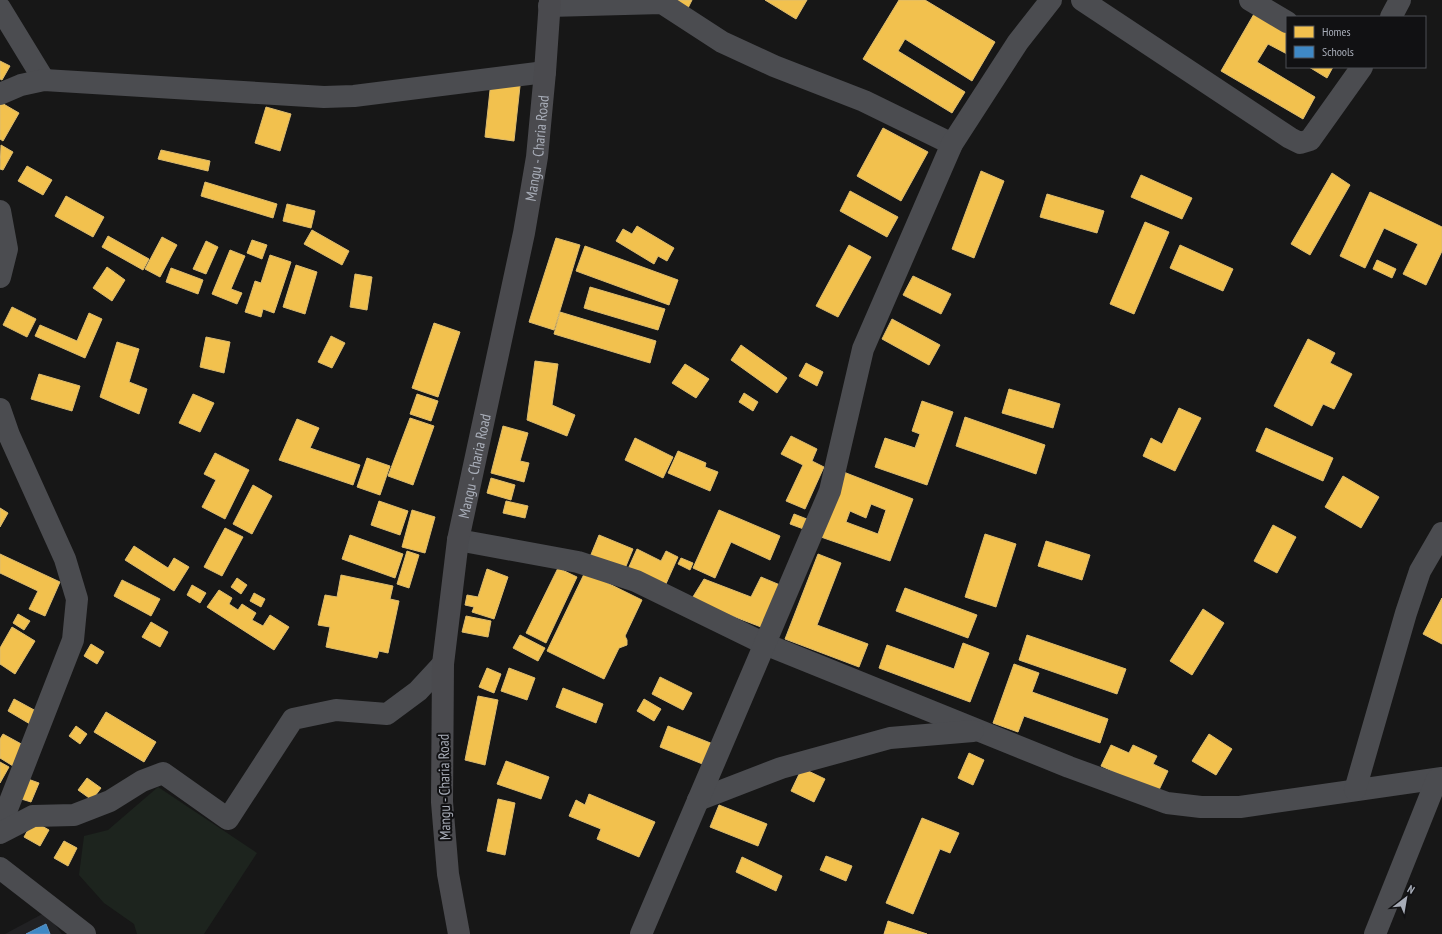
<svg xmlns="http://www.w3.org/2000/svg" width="1442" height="934" viewBox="0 0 1442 934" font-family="'PT Sans Narrow',sans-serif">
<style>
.built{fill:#212123}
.green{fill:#1d241e}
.homes{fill:#f2c14e;stroke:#dcbb6e;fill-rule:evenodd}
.schools{fill:#3f88c5;stroke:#5e93c1}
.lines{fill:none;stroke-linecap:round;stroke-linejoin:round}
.street{stroke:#4b4c50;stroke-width:22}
.secondary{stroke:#4a4a4e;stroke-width:22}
.labels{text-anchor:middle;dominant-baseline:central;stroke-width:4;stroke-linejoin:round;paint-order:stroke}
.street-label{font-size:15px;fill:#a8adb8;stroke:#111113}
</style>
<rect width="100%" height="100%" fill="#171717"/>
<path class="built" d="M46 912 62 934H5Z"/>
<path class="green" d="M158 787 257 853 204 934H137L134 924 104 903 79 875 84 836 108 830Z"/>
<g class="homes">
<path d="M674 0H692L687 10Z"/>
<path d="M765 0H807L796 19Z"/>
<path d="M899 0H925L995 42 972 81 905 39 898 51 965 92 952 113 863 59Z"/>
<path d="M1258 7 1287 24V54L1268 44 1257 62 1315 97 1303 119 1221 71Z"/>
<path d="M0 61 10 66 2 80 0 79Z"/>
<path d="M1309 67H1333L1327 78Z"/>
<path d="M491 81 520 86 514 141 485 137Z"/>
<path d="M0 102 19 113 3 141 0 139Z"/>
<path d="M266 107 291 114 280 151 255 143Z"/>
<path d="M883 128 928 152 901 201 857 176Z"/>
<path d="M1 145 13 152 3 170 0 169Z"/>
<path d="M161 150 210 161 208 171 158 159Z"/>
<path d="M27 166 52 180 43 195 18 181Z"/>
<path d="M981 171 1004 181 974 258 952 249Z"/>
<path d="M1332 173 1350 185 1310 255 1291 244Z"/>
<path d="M1141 175 1192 198 1182 219 1131 197Z"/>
<path d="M205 182 277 204 273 218 201 196Z"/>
<path d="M850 191 898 217 887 237 840 211Z"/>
<path d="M1370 192 1442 227V251L1426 285 1403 274 1418 244 1384 228 1365 268 1340 256Z"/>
<path d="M1047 194 1104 211 1097 233 1040 217Z"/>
<path d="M66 196 104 217 93 237 55 216Z"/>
<path d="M287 204 315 211 311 228 283 221Z"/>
<path d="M1145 222 1169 232 1134 314 1110 304Z"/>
<path d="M637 226 674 248 667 261 658 256 654 264 616 241 623 229 632 234Z"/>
<path d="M312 230 349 251 342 265 304 244Z"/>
<path d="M108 236 149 259 143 270 102 247Z"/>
<path d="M162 237 177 245 160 277 145 269Z"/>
<path d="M556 238 580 245 554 330 529 322Z"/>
<path d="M252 240 267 245 262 259 247 253Z"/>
<path d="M206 241 218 247 206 274 193 269Z"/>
<path d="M849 245 871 257 838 317 816 306Z"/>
<path d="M1180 245 1233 269 1223 291 1170 268Z"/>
<path d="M585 246 678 280 669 305 576 271Z"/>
<path d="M230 250 245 256 231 289 242 293 237 304 212 294Z"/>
<path d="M270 255 291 262 274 313 263 309 261 317 245 312 255 281 261 283Z"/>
<path d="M1377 260 1396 269 1392 278 1373 269Z"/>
<path d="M296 265 317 272 305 314 283 307Z"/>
<path d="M107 267 125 280 112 301 93 288Z"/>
<path d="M171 268 203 280 198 294 166 282Z"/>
<path d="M355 274 372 277 367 310 350 307Z"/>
<path d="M913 276 951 294 941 314 903 295Z"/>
<path d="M590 287 665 309 658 330 584 308Z"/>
<path d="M12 307 36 319 27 337 3 325Z"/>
<path d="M560 312 656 341 650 363 554 334Z"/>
<path d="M89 313 102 319 85 358 35 336 40 325 77 341Z"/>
<path d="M892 319 940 345 929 365 882 339Z"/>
<path d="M434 323 460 332 438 397 412 388Z"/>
<path d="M331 336 345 343 332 368 318 362Z"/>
<path d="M206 337 230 342 224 373 200 367Z"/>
<path d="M1308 339 1335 353 1330 363 1352 374 1334 409 1323 404 1312 426 1274 406Z"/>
<path d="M117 342 139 349 129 382 147 389 139 414 100 397Z"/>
<path d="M741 345 787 378 777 393 731 360Z"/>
<path d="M535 361 558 364 552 405 575 415 567 436 527 420Z"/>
<path d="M806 363 823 372 817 386 799 376Z"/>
<path d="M685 364 709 379 696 398 672 383Z"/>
<path d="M39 374 80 386 72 411 31 399Z"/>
<path d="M1009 389 1060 404 1053 428 1002 413Z"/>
<path d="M744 393 758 402 753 411 739 402Z"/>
<path d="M193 394 214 403 200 432 179 423Z"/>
<path d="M417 394 438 401 431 421 410 414Z"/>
<path d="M922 401 953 412 927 485 875 467 885 438 915 448 920 434 912 431Z"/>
<path d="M1179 408 1201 418 1175 471 1143 456 1151 438 1162 444Z"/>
<path d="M965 417 1045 445 1036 474 956 446Z"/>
<path d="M410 418 434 426 413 485 388 476Z"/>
<path d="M297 419 319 428 310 448 360 465 353 485 279 460Z"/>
<path d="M503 426 528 433 520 461 529 463 524 482 491 473Z"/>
<path d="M1266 428 1333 458 1323 481 1256 451Z"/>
<path d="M791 436 817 449 812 461 824 467 805 509 786 501 803 465 781 454Z"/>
<path d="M635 438 673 457 663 478 625 460Z"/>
<path d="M678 451 706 463 705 467 718 472 710 491 668 473Z"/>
<path d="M215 453 249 470 225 519 202 507 216 480 204 474Z"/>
<path d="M367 458 390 466 380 495 357 487Z"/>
<path d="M841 471 913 499 890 561 818 536ZM871 504 886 510 878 534 846 522 850 511 866 518Z"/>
<path d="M1343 476 1379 497 1361 528 1325 507Z"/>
<path d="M491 478 515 485 511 500 487 493Z"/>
<path d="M253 485 272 496 252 534 233 524Z"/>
<path d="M379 501 408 511 400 535 371 525Z"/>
<path d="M506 501 528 506 525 518 503 513Z"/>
<path d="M0 508 8 513 0 527Z"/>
<path d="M412 510 435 517 425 553 402 547Z"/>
<path d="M719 510 780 536 770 560 731 542 715 578 693 568Z"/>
<path d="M794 514 812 521 809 531 790 524Z"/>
<path d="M1273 525 1296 537 1277 573 1254 561Z"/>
<path d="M225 528 243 537 222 576 204 567Z"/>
<path d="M985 534 1016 544 996 607 965 597Z"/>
<path d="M350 535 403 554 395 578 342 559Z"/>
<path d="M599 535 633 549 624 571 590 557Z"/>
<path d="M1046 541 1090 555 1082 580 1038 566Z"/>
<path d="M134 546 168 568 174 558 189 567 174 591 125 560Z"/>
<path d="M637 549 661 561 666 551 678 557 665 586 628 569Z"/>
<path d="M407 551 419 555 409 588 397 584Z"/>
<path d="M0 554 60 582 45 616 29 609 38 591 0 573Z"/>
<path d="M818 554 841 563 817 625 868 644 859 667 785 639Z"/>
<path d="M681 558 693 563 690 570 678 564Z"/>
<path d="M558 568 577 577 546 643 526 633Z"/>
<path d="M487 569 508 577 494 619 472 612 474 607 465 605 467 595 478 597Z"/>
<path d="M585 572 642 600 625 636 627 640V645L619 648 604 679 547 651Z"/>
<path d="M341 575 393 586 390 599 399 601 388 653 379 651 377 658 326 647 330 627 318 625 325 595 337 597Z"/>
<path d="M761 577 780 585 761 627 691 600 704 579 751 597Z"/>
<path d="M237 578 247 585 241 594 231 587Z"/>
<path d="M122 580 160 599 151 616 114 596Z"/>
<path d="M192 585 206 593 200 603 187 595Z"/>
<path d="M905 588 977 615 968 638 896 611Z"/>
<path d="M219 590 232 598 229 604 238 610 242 604 256 613 252 620 263 626 270 615 289 627 274 650 207 607Z"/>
<path d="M254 593 265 599 261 607 250 601Z"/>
<path d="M1442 598V644L1423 634Z"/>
<path d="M1203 609 1224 623 1192 675 1170 661Z"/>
<path d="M18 614 30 621 24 630 13 623Z"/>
<path d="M466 616 491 621 488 637 462 632Z"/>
<path d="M151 622 168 632 160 647 142 637Z"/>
<path d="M12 627 35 641 15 674 0 664V648Z"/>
<path d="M520 635 545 648 538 661 513 648Z"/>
<path d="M1027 635 1126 669 1117 694 1019 660Z"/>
<path d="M963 643 989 653 970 702 879 668 887 645 954 669Z"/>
<path d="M91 644 104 652 97 664 84 656Z"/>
<path d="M1014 664 1039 673 1032 692 1108 719 1100 743 1024 716 1018 732 993 723Z"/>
<path d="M487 668 501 674 494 693 479 687Z"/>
<path d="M509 668 535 678 527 700 501 691Z"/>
<path d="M660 677 692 693 683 710 652 694Z"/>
<path d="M563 688 603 704 596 723 556 707Z"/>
<path d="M478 696 498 700 485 765 465 760Z"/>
<path d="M14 699 36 711 30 724 8 711Z"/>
<path d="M644 699 661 709 654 721 637 711Z"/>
<path d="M106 712 156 742 144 762 94 732Z"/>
<path d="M76 726 87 734 80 744 69 736Z"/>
<path d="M668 726 718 746 710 767 660 747Z"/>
<path d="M3 734 25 746 13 766 0 758V739Z"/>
<path d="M1209 734 1232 749 1216 775 1192 761Z"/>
<path d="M1111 745 1129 753 1133 745 1157 756 1153 764 1168 771 1158 792 1101 766Z"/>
<path d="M969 753 984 760 973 785 958 778Z"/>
<path d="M506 761 549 777 541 799 497 784Z"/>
<path d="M0 762 9 767 0 783Z"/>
<path d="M802 768 825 779 814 802 791 791Z"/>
<path d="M25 778 39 783 31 802 18 798Z"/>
<path d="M87 778 101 788 92 800 78 790Z"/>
<path d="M589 794 655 822 639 857 597 839 601 829 569 816 576 800 585 805Z"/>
<path d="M498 799 515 803 505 855 487 851Z"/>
<path d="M719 805 767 824 758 846 710 827Z"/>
<path d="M922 818 959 833 950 853 940 849 913 914 886 903Z"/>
<path d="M33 821 49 830 40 846 24 837Z"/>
<path d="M64 841 77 848 68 866 54 858Z"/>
<path d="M826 856 852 866 846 881 820 870Z"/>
<path d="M742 857 782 876 776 891 736 872Z"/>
<path d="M888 921 927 934H884Z"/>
</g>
<path class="schools" d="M46 924 50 934H26Z"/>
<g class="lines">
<g class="street">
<path d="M1082 0 1290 138 1300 143 1310 140 1362 67"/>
<path d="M1250 0 1287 22"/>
<path d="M549 6 662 3 722 42 774 66 864 101 952 144"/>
<path d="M0 8 44 80"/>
<path d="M1391 17 1400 0"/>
<path d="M0 94 21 85 44 80 324 97 354 96 545 72"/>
<path d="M0 211 7 249 0 277"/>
<path d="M0 409 9 435 65 559 77 599 73 640 0 827"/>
<path d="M458 540 578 562 636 581 765 644 1069 767 1167 803 1201 807H1240L1442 778"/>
<path d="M1355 790 1406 613 1420 571 1442 533"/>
<path d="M698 800 781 768 890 738 973 731"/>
<path d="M0 833 33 816 74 815 110 801 142 781 163 773 228 819 293 719 336 710 387 714 418 691 443 664"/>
<path d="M0 868 85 934"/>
<path d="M641 934 830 491 863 349 952 144 1018 42 1051 0"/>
<path d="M1375 934 1437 779"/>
</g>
<path class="secondary" id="s1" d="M459 934 448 874 442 802 443 664 458 540 524 233 537 157 545 72 550 0"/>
</g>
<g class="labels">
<g class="street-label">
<text stroke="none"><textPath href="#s1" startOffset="796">Mangu - Charia Road</textPath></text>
<text stroke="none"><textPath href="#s1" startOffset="472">Mangu - Charia Road</textPath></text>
<text transform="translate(444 787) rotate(-91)">Mangu - Charia Road</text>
</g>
</g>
<rect x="1286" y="16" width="140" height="52" fill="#111113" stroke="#4d4f55"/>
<rect x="1294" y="26" width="20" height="12" fill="#f2c14e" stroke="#4d4f55"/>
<text x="1322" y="36" font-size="12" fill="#a8adb8">Homes</text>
<rect x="1294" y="46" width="20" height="12" fill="#3f88c5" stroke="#4d4f55"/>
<text x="1322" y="56" font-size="12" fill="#a8adb8">Schools</text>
<g transform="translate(1406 898) rotate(31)" stroke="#111113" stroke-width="3" paint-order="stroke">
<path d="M0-3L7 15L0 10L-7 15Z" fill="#a8adb8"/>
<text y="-6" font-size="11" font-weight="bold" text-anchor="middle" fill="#a8adb8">N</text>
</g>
</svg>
